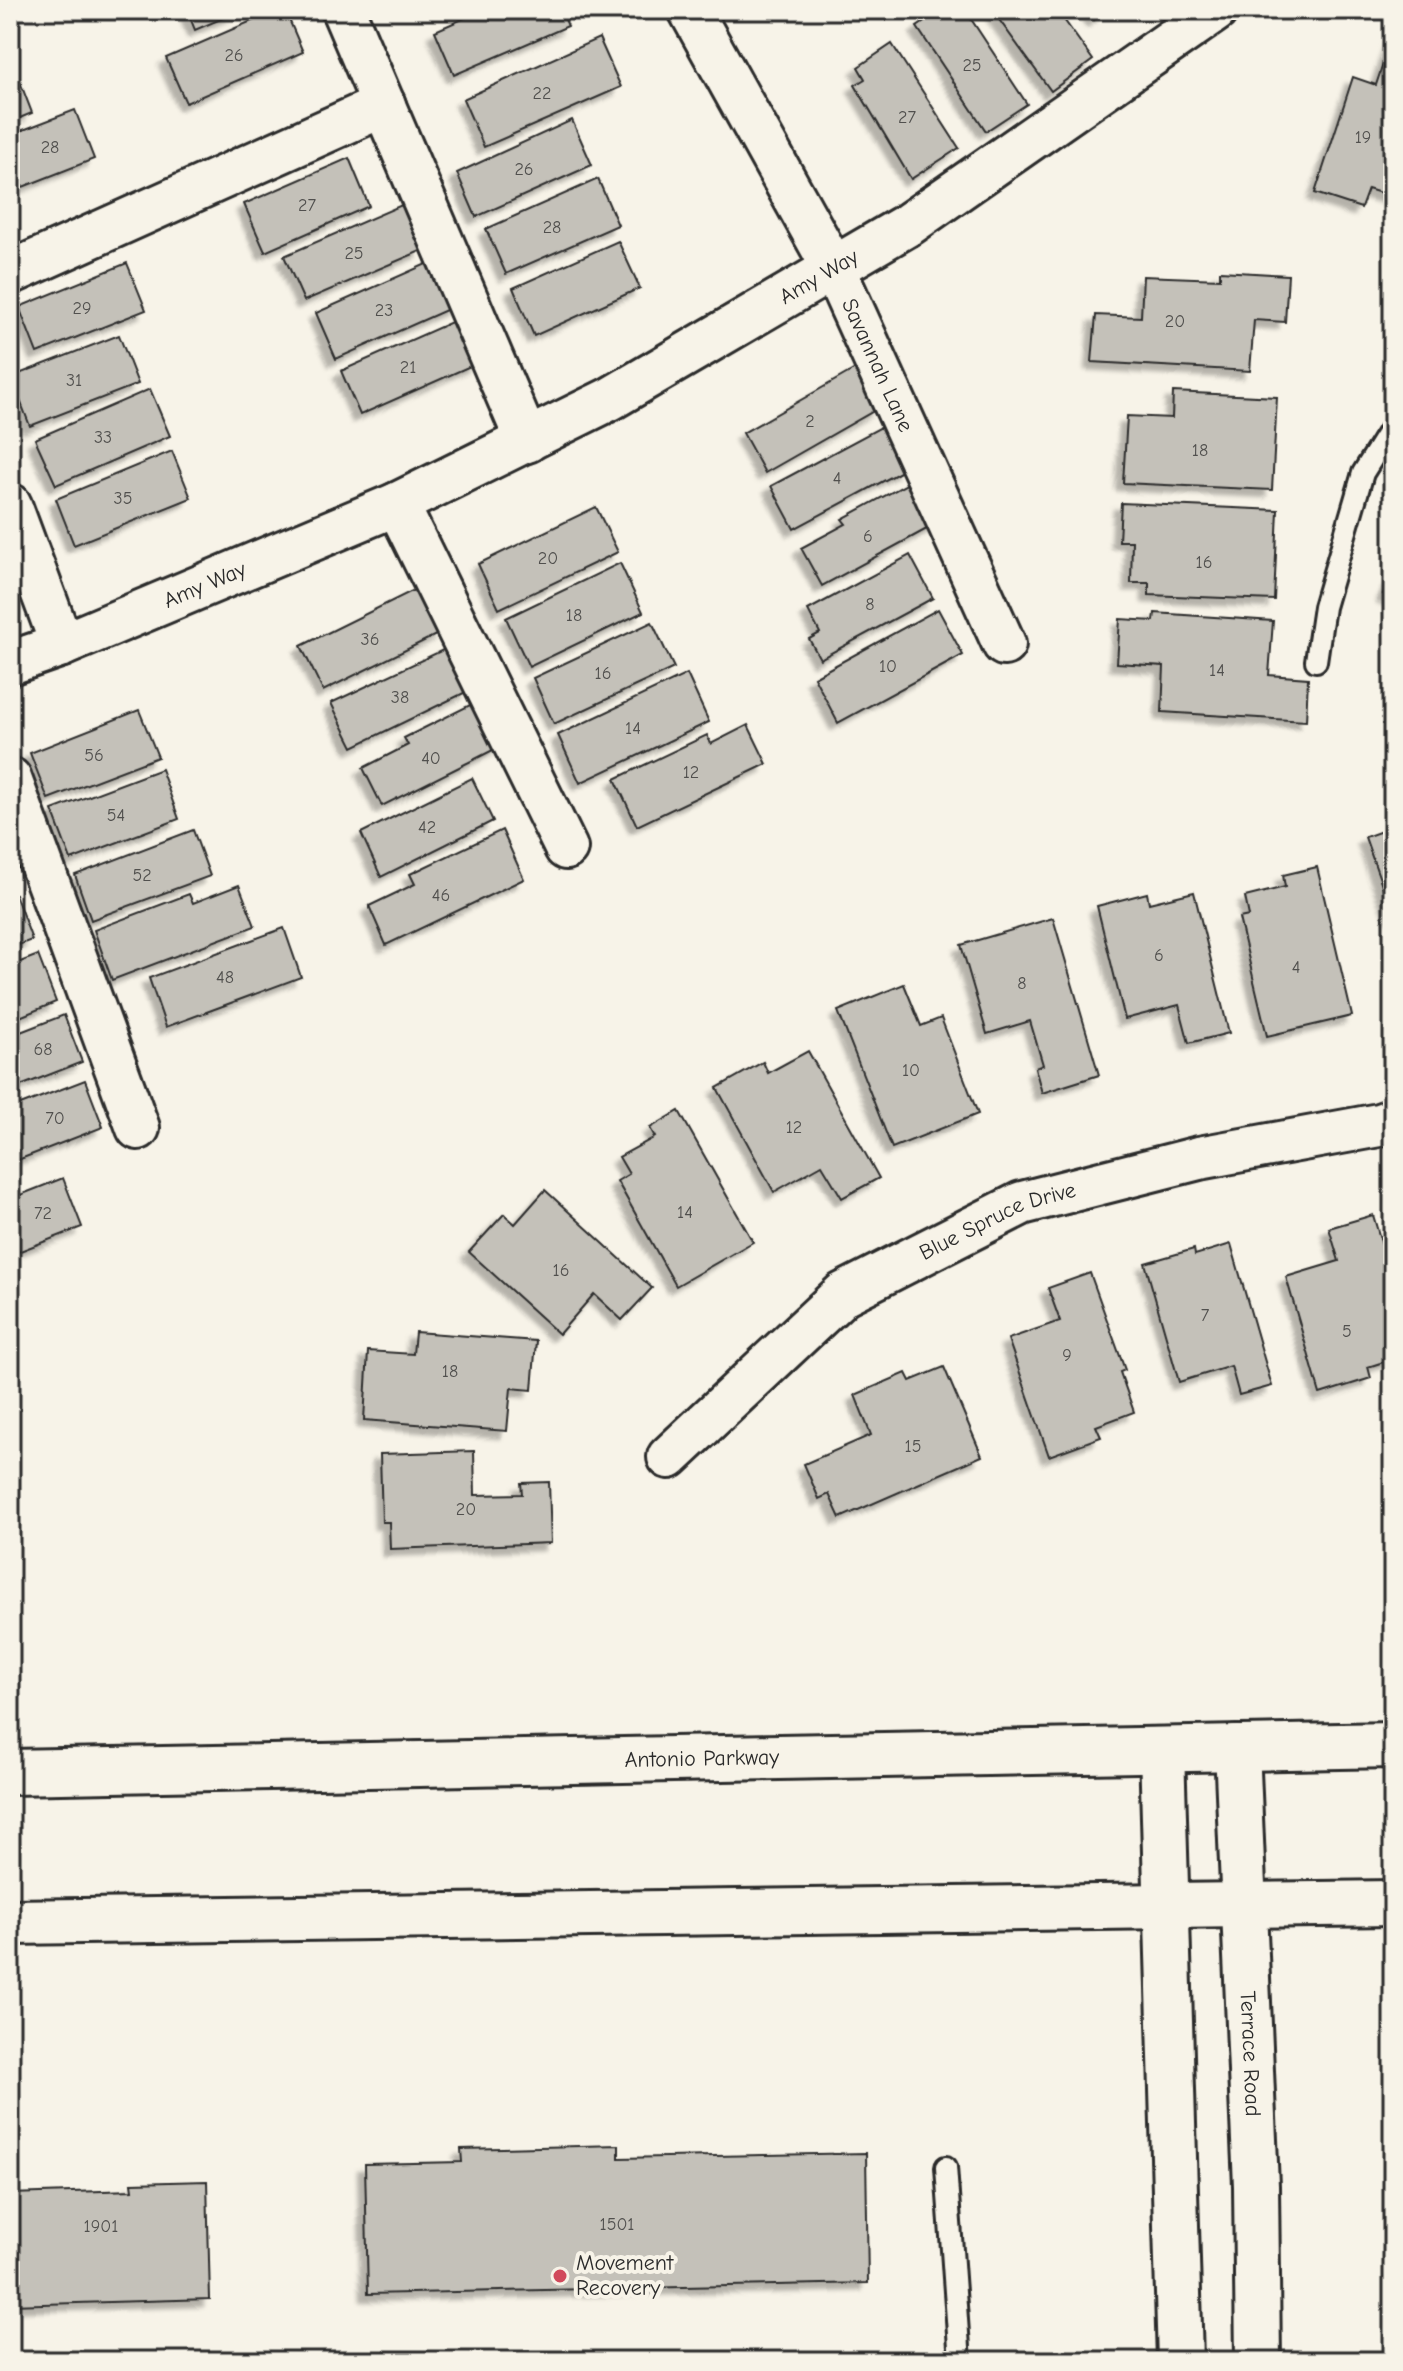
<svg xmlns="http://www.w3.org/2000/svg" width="1403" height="2371" viewBox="0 0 1403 2371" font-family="'Comic Neue',sans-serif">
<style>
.building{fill:#c4c1b9;stroke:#2b2b2b;stroke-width:2;filter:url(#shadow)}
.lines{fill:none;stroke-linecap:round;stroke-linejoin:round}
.lane-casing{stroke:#2b2b2b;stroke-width:26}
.street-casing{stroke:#2b2b2b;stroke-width:48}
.secondary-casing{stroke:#2b2b2b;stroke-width:50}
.primary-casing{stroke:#2b2b2b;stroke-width:50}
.lane{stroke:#f7f3e8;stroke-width:20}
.street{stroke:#f7f3e8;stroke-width:42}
.secondary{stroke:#f7f3e8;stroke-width:44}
.primary{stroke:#f7f3e8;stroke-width:44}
.poi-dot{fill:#d1495b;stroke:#f7f3e8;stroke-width:3}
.labels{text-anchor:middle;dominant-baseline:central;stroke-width:8;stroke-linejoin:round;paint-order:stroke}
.number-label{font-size:18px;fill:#51504e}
.street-label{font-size:22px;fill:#2b2b2b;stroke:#f7f3e8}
.poi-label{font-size:22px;fill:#2b2b2b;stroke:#f7f3e8;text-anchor:start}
</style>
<defs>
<filter id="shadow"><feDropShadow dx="-7" dy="7" stdDeviation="2" flood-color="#0004"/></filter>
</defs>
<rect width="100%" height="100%" fill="#f7f3e8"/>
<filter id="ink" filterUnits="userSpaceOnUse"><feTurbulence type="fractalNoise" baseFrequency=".0125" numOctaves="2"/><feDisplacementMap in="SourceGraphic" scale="16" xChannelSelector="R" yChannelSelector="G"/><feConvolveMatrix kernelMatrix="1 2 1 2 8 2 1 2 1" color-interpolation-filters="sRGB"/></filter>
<g filter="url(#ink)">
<g class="building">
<path d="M187 10H242L195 30Z"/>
<path d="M277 10H285L303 52 186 103 166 58Z"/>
<path d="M483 10H561L568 26 454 75 435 31Z"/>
<path d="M942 10H965L1027 104 986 131 917 27Z"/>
<path d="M992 10H1057L1093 60 1051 91Z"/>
<path d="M1087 10H1107L1094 20Z"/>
<path d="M1393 34V197L1368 189 1361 208 1315 193 1353 77 1376 85Z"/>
<path d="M599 38 621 87 484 147 463 99Z"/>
<path d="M892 44 959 148 911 179 855 85 865 79 858 67Z"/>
<path d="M14 66 32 113 10 122V68Z"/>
<path d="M75 110 94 159 10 192V135Z"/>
<path d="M572 120 592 165 476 217 457 173Z"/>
<path d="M349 158 369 206 265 252 244 204Z"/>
<path d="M598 179 618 225 506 274 486 229Z"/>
<path d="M404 204 423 250 304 301 284 256Z"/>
<path d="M618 241 640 288 534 336 513 288Z"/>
<path d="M433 261 453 307 336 359 316 313Z"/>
<path d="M127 263 146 310 37 353 19 307Z"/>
<path d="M1220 271 1288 275 1285 322 1254 320 1250 371 1092 362 1096 315 1141 317 1143 276 1220 279Z"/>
<path d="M456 320 475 364 360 415 341 371Z"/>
<path d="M119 335 138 384 30 426 11 377Z"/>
<path d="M855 369 877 409 765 473 743 433Z"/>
<path d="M150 389 170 436 56 485 35 439Z"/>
<path d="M1173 392 1277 397 1272 490 1123 483 1127 416 1172 418Z"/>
<path d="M881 427 904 470 794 529 771 486Z"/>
<path d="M172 451 191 498 74 545 56 499Z"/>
<path d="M912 481 936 524 822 586 801 548 846 524 842 519Z"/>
<path d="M1121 503 1278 510 1274 600 1149 595V583H1131L1132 541H1119Z"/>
<path d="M596 507 618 552 499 609 478 564Z"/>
<path d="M910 555 933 598 820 659 809 639 820 633 808 610Z"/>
<path d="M620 563 643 612 529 667 506 618Z"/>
<path d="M1393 575V599L1383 594Z"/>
<path d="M418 588 440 633 323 691 301 646Z"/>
<path d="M938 609 963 655 838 723 814 677Z"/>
<path d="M1155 613 1273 621 1269 675 1308 678 1306 721 1162 712 1164 666 1117 663 1120 619 1154 621Z"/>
<path d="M652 622 674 668 554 724 533 678Z"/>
<path d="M447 648 468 691 353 747 331 703Z"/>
<path d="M687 674 709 722 580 783 558 735Z"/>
<path d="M476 702 499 747 382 806 363 768 408 745 404 738Z"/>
<path d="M139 710 158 757 48 799 30 753Z"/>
<path d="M748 725 767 764 637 826 615 779 707 735 711 744Z"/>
<path d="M161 769 179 819 71 860 52 810Z"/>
<path d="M472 778 493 821 381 877 361 833Z"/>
<path d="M1393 827V916L1365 837Z"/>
<path d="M193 830 210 876 91 920 75 875Z"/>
<path d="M502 830 524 879 386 945 369 906 415 884 410 874Z"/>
<path d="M1317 867 1352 1016 1267 1036 1239 918 1249 916 1245 897 1285 887 1283 875Z"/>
<path d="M239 885 255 926 112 980 94 930 189 894 193 903Z"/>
<path d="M1194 892 1229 1033 1189 1043 1179 1005 1125 1019 1097 906 1147 893 1149 903Z"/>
<path d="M15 894 32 940 10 948V895Z"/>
<path d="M1053 918 1099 1075 1042 1093 1035 1068 1043 1065 1030 1021 987 1034 961 945Z"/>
<path d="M284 928 301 977 166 1027 149 978Z"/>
<path d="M38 955 56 1002 10 1021V966Z"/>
<path d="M904 984 921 1026 941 1018 978 1114 892 1148 838 1011Z"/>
<path d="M64 1015 82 1062 10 1090V1036Z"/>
<path d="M808 1051 879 1178 842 1198 822 1165 774 1192 717 1088 763 1062 768 1073Z"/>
<path d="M85 1080 103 1127 10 1163V1109Z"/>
<path d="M679 1111 753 1242 676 1286 617 1181 629 1174 619 1157 655 1137 650 1128Z"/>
<path d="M63 1178 82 1227 10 1255V1199Z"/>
<path d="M545 1190 652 1288 622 1320 594 1294 559 1334 469 1252 504 1214 515 1224Z"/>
<path d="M1373 1215 1393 1282 1388 1284 1393 1302V1359L1368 1367 1371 1378 1320 1394 1286 1277 1339 1261 1329 1228Z"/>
<path d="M1231 1244 1272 1386 1239 1395 1231 1366 1179 1382 1145 1263 1194 1249 1195 1255Z"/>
<path d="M1090 1273 1125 1370 1120 1372 1134 1412 1096 1426 1101 1437 1049 1456 1008 1339 1060 1321 1048 1288Z"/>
<path d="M415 1332 536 1341 532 1390 511 1388 507 1431 364 1420 368 1351 413 1354Z"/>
<path d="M944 1367 982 1456 840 1518 829 1494 819 1499 804 1464 871 1435 855 1395 906 1373 910 1381Z"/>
<path d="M474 1451 475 1495 522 1494 521 1483 549 1482 551 1543 390 1549 389 1522H382L380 1454Z"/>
<path d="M619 2145V2158L866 2153 868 2283 368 2294 365 2164 462 2162 461 2149Z"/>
<path d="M207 2181 210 2299 10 2305V2194L133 2190 132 2183Z"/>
</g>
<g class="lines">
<g class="lane-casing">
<g id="lane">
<path d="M1316 661 1324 607 1363 473 1393 425"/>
<path d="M946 2167 960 2361"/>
</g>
</g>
<g class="street-casing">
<g id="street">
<path d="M343 10 527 441"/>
<path id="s1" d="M690 10 834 269 1004 644"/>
<path d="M10 273 384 105"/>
<path d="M397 504 566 848"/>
<path d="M10 505 62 645"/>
<path id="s2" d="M10 663 62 645 397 504 610 399 909 224 1216 10"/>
<path d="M10 779 138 1128"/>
<path id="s3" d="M669 1457 843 1294 1022 1203 1199 1158 1379 1125 1393 1120"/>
</g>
</g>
<g class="secondary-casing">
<g id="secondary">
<path id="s4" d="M1237 1748 1256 2186 1258 2361"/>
<path d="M1162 1750 1180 2361"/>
</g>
</g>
<g class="primary-casing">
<g id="primary">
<path id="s5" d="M10 1772 1393 1745"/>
<path d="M10 1922 1393 1903"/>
</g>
</g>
<use href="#lane" class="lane"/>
<use href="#street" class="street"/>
<use href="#secondary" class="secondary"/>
<use href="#primary" class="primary"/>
</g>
</g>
<circle class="poi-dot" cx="560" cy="2276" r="8"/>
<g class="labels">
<g class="number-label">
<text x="234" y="55">26</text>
<text x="972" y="65">25</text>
<text x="542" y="93">22</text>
<text x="907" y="117">27</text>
<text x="1363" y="137">19</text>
<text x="50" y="147">28</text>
<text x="524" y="169">26</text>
<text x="307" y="205">27</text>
<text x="552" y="227">28</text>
<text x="354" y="253">25</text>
<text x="82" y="308">29</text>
<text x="384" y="310">23</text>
<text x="1175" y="321">20</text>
<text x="408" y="367">21</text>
<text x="74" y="380">31</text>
<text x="810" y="421">2</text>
<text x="103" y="437">33</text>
<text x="1200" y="450">18</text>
<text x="837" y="478">4</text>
<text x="123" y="498">35</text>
<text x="868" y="536">6</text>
<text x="548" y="558">20</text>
<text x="1204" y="562">16</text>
<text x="870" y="604">8</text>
<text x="574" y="615">18</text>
<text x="370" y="639">36</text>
<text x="888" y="666">10</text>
<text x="1217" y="670">14</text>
<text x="603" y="673">16</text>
<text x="400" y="697">38</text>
<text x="633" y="728">14</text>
<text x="94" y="755">56</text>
<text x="431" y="758">40</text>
<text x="691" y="772">12</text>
<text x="116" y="815">54</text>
<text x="427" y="827">42</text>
<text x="142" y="875">52</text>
<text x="441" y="895">46</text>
<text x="1159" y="955">6</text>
<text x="1296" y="967">4</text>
<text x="225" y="977">48</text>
<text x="1022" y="983">8</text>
<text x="43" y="1049">68</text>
<text x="911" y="1070">10</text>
<text x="55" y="1118">70</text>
<text x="794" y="1127">12</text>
<text x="685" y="1212">14</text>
<text x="43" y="1213">72</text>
<text x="561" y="1270">16</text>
<text x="1205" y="1315">7</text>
<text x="1347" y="1331">5</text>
<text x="1067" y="1355">9</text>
<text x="450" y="1371">18</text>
<text x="913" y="1446">15</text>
<text x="466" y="1509">20</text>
<text x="617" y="2224">1501</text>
<text x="101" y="2226">1901</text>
</g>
<g class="street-label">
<text stroke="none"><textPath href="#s2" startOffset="898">Amy Way</textPath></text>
<text stroke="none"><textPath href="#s1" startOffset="402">Savannah Lane</textPath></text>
<text stroke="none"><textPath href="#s2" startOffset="210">Amy Way</textPath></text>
<text stroke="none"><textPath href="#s3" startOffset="410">Blue Spruce Drive</textPath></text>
<text stroke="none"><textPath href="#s5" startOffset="692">Antonio Parkway</textPath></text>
<text stroke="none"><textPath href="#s4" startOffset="306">Terrace Road</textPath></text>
</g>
<g class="poi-label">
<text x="576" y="2263">Movement<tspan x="576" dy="25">Recovery</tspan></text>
</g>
</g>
<rect width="1403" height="2371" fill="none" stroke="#f7f3e8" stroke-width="40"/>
<rect x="20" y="20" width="1363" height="2331" fill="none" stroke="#2b2b2b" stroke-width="3" filter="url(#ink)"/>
</svg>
